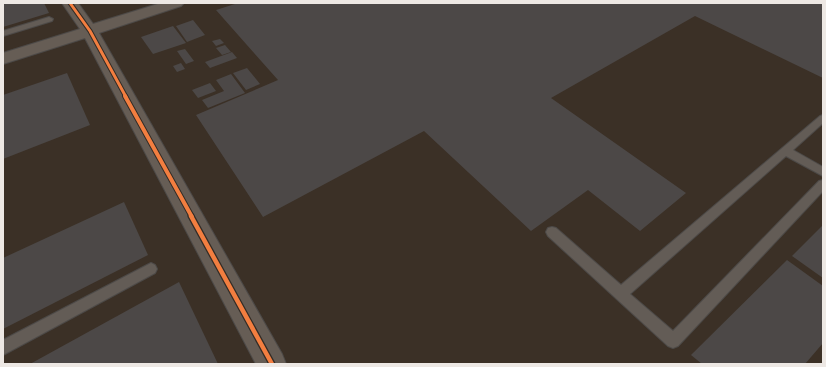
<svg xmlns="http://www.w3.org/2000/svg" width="826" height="367" viewBox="0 0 826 367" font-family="Lora,serif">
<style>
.built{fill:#3b3026}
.building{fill:#4c4847}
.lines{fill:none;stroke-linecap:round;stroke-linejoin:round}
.lane-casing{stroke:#4d4a48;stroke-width:2}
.secondary-casing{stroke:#4d4a48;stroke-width:2}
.lane{fill:#635c56;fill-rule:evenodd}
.secondary{fill:#665d55;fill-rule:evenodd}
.cycleway-far2-casing{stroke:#332c26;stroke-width:5}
.cycleway-far1-casing{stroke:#332c26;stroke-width:6}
.cycleway-casing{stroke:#332c26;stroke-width:7}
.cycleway-far2{stroke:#f27e40;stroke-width:3}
.cycleway-far1{stroke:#f27e40;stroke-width:4}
.cycleway{stroke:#f27e40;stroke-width:4.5}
</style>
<rect width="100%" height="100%" fill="#302c29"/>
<rect class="built" x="3" y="3" width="820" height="361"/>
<g class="building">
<path d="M3 3H44L49 13 3 27Z"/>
<path d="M238 3H823V78L695 16 551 98 686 193 640 231 588 190 531 231 424 131 263 217 196 115 278 80 216 10Z"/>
<path d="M193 20 205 35 187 42 176 26Z"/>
<path d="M173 26 186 43 153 54 141 37Z"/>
<path d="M220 39 224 43 216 46 212 41Z"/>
<path d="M225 45 231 52 222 55 216 48Z"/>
<path d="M185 49 194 61 186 64 177 51Z"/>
<path d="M232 52 237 58 210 68 205 62Z"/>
<path d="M181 63 185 69 177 72 173 66Z"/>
<path d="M247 68 260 84 246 90 233 73Z"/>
<path d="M67 73 90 125 3 159V95Z"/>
<path d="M231 74 245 93 208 108 202 100 224 91 216 80Z"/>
<path d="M210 83 216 91 198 98 192 90Z"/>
<path d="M124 202 148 255 3 329V258Z"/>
<path d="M823 225V278L792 256Z"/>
<path d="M787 260 823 286V343L805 364H702L691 355Z"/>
<path d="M179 282 218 364H30Z"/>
</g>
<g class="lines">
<g class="lane-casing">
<g id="lane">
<path d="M49 17 53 19 52 21 3 36V31Z"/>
<path d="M823 115V123L793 150 823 167V176L786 156 630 294 673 331 819 181 823 180V191L678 346 673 348 668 346 548 236 546 232 548 228 552 227 556 228 621 285 820 116Z"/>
<path d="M151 263 155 265 157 269 155 273 3 355V340Z"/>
</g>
</g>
<g class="secondary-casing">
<path id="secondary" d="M62 3H78L93 24 161 3H184L181 6 99 33 282 354 286 364H256L85 38 3 64V53L80 29Z"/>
</g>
<use href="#lane" class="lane"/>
<use href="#secondary" class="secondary"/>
<g class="cycleway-far2-casing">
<path id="cycleway-far2" d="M70 3 90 31 126 97"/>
</g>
<g class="cycleway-far1-casing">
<path id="cycleway-far1" d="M125 96 192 217"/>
</g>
<g class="cycleway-casing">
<path id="cycleway" d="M191 216 272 364"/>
</g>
<use href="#cycleway-far2" class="cycleway-far2"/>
<use href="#cycleway-far1" class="cycleway-far1"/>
<use href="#cycleway" class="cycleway"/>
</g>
<rect width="826" height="367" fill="none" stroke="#ede8e4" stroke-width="8"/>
</svg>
